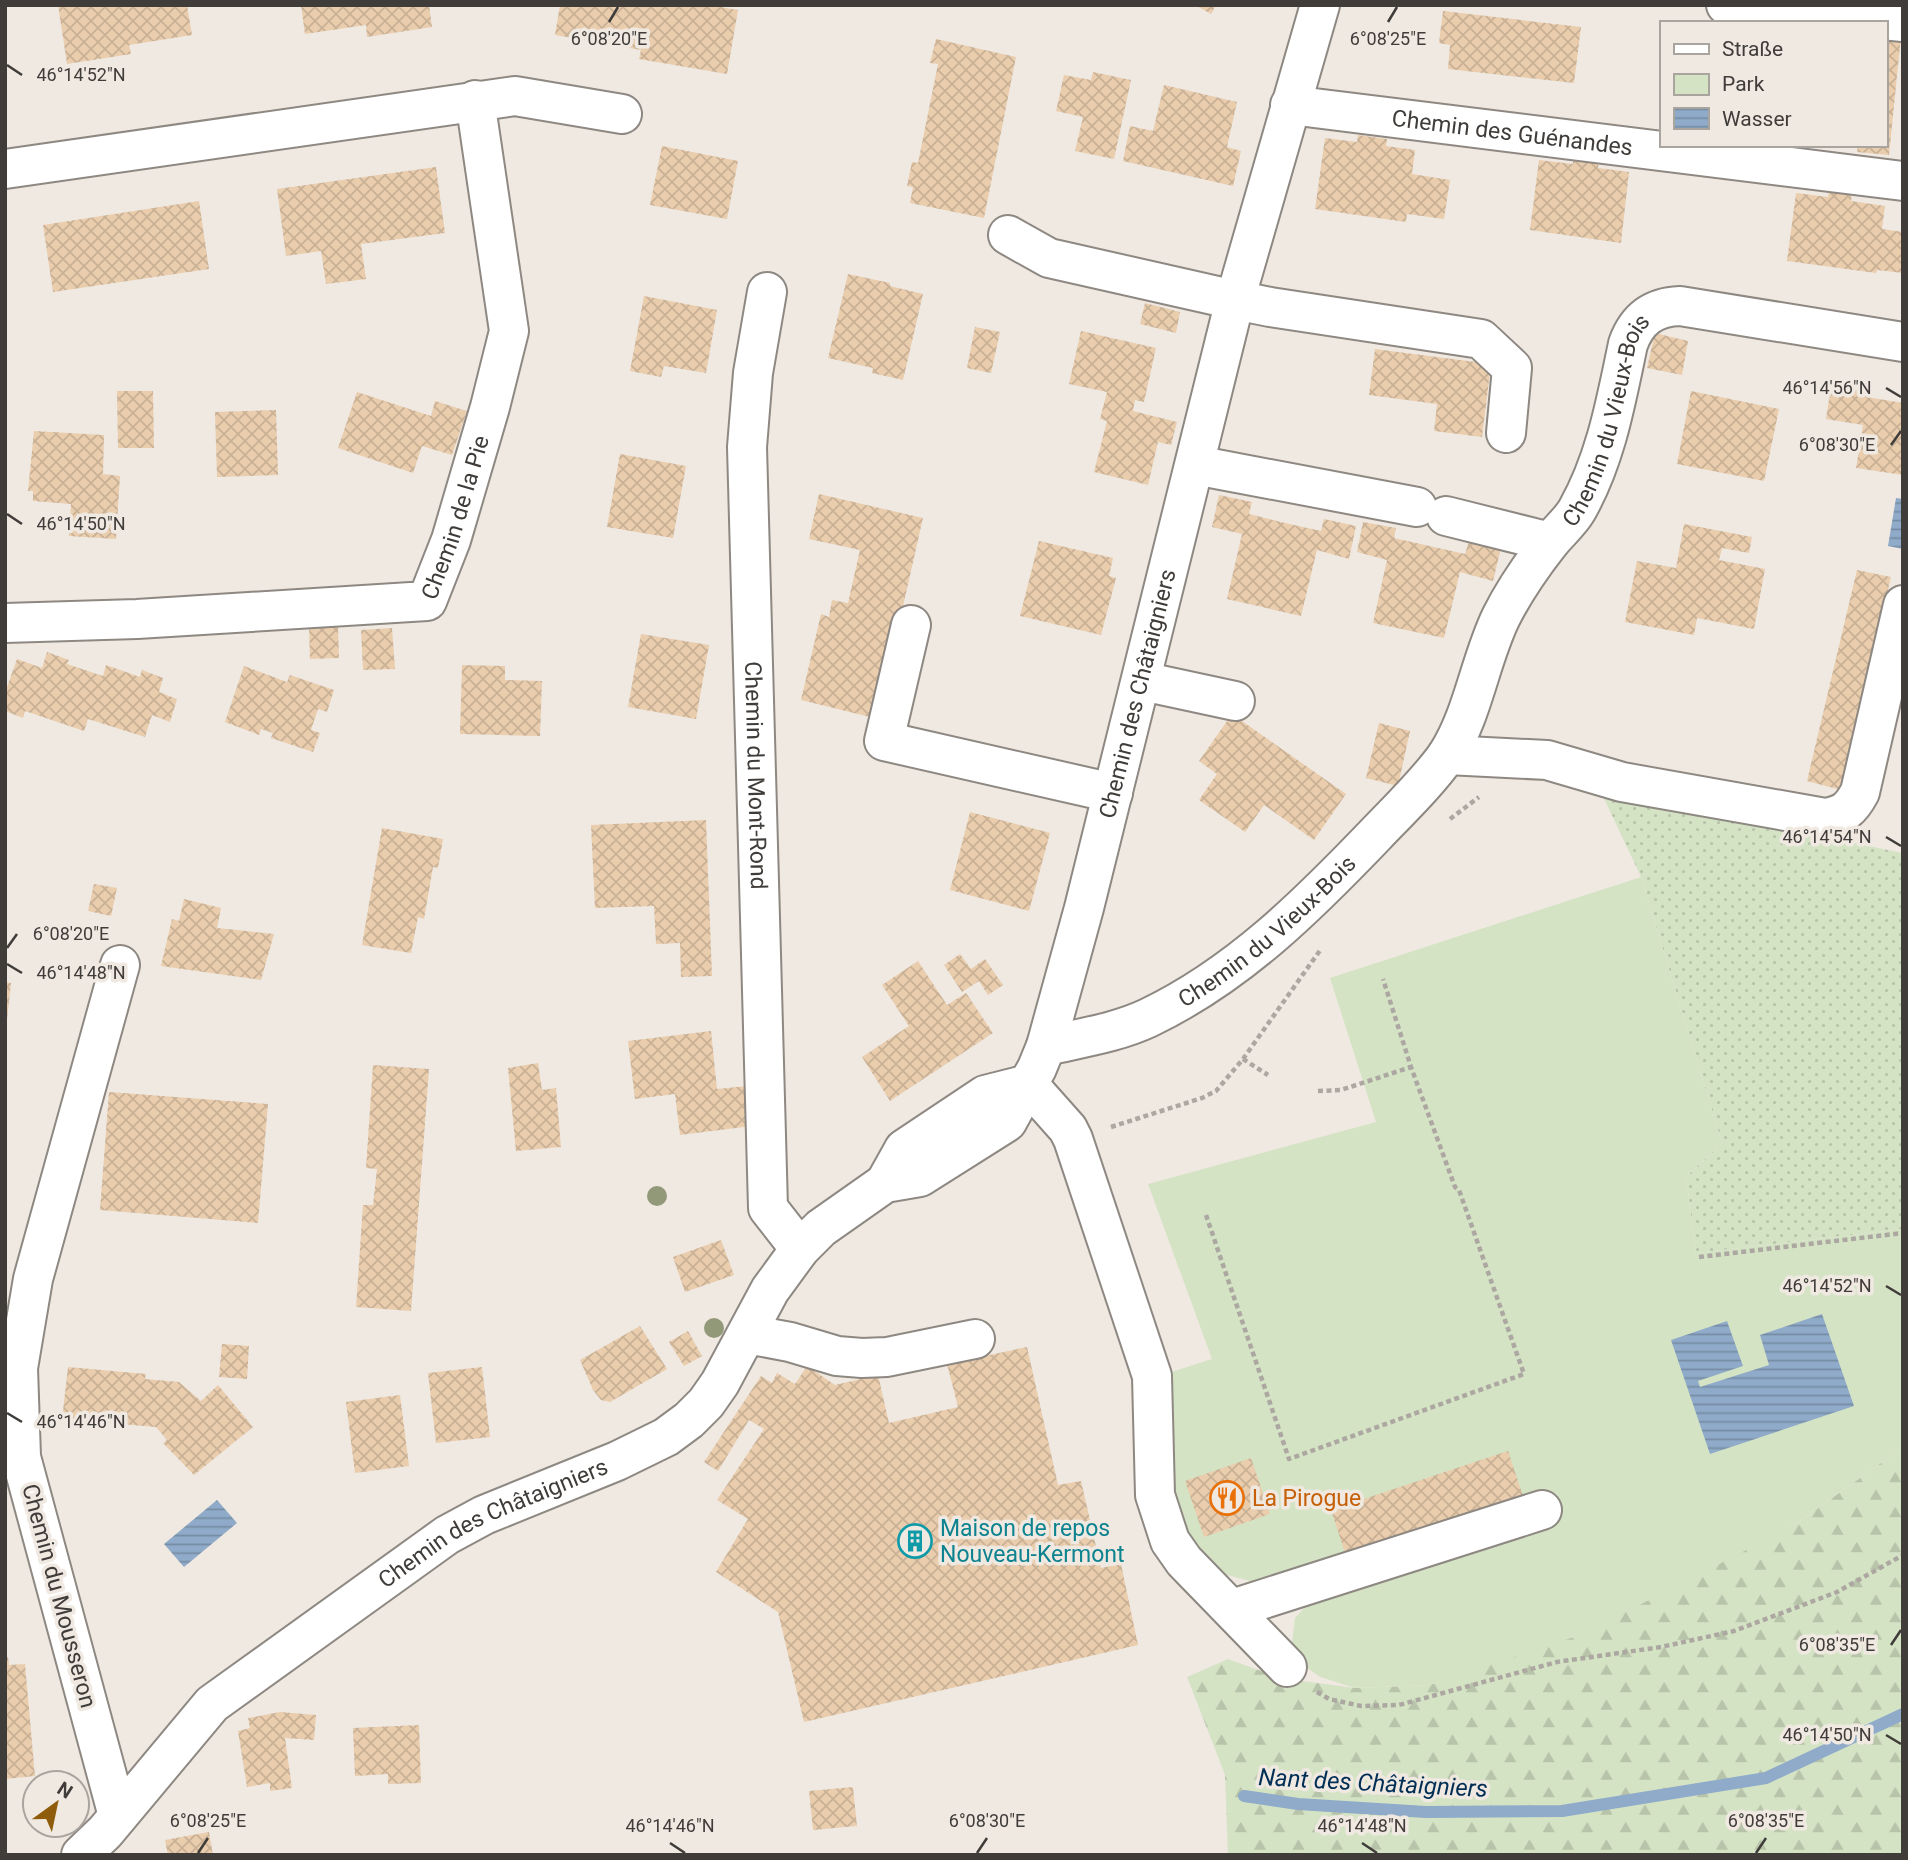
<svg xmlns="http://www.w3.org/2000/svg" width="1908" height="1860" viewBox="0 0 1908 1860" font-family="Roboto,sans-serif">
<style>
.green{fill:url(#green-dots)}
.forest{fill:url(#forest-firs)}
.pitch{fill:#d5e3c5}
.water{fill:url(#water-rules)}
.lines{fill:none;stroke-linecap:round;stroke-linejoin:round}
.stream{stroke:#8fabc9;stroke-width:12}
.building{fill:url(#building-cross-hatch)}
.minor-casing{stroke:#8e8882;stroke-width:42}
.path{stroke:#aca7a1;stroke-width:4.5;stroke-dasharray:5 3.5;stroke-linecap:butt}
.minor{stroke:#fff;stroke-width:38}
.tree{fill:#919978}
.ticks{fill:none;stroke:#3f3c39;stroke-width:2.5}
.labels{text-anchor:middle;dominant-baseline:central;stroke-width:7;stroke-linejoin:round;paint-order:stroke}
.street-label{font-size:23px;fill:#3f3c39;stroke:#f0e9e2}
.food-label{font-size:23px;fill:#c56008;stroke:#f0e9e2;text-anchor:start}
.culture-label{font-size:23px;fill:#0d838f;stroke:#f0e9e2;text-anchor:start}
.water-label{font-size:24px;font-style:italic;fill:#002e55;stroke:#f0e9e2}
.ticks-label{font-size:18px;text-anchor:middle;fill:#3f3c39;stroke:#f0e9e2;stroke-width:7;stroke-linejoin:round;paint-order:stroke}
</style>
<defs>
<pattern id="green-dots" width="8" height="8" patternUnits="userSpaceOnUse" patternTransform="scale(1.75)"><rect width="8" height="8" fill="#d5e3c5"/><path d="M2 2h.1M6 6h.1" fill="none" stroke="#b8c4aa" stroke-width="1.8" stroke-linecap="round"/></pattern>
<pattern id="forest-firs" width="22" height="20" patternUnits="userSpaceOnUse" patternTransform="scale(1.75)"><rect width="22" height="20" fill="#d5e3c5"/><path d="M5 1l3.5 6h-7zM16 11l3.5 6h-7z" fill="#b8c4aa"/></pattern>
<pattern id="water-rules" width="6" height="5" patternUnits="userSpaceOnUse" patternTransform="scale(1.75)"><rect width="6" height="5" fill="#8fabc9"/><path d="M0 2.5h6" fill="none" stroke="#768ca4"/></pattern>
<pattern id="building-cross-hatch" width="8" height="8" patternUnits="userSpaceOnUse" patternTransform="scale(1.75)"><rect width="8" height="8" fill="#e9cdad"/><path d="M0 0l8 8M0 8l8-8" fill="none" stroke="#c9b196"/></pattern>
</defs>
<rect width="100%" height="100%" fill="#f0e9e2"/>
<path class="green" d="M1601 792 1903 853V1229L1696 1253 1686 1177 1722 1143 1641 877Z"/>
<path class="forest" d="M1903 1447V1855H1228L1225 1775 1187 1677 1228 1659 1280 1678 1355 1688 1430 1685 1793 1526Z"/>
<path class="pitch" d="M1641 877 1722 1143 1686 1177 1696 1253 1903 1229V1447L1793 1526 1583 1634 1430 1685 1355 1688 1320 1677 1299 1662 1292 1642 1295 1618 1306 1606 1258 1583 1223 1574 1193 1551 1177 1521 1162 1375 1212 1359 1148 1184 1376 1122 1330 978Z"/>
<g class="water">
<path d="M1896 498 1903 499V549L1888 546Z"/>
<path d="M1822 1314 1854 1406 1710 1454 1671 1340 1727 1321 1743 1366 1698 1381 1700 1387 1769 1365 1760 1335Z"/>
<path d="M217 1500 237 1523 184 1567 164 1544Z"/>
</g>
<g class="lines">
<path class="stream" d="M1244 1796 1298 1804 1426 1812 1562 1811 1766 1778 1903 1714"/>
</g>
<g class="building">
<path d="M58 5H187L192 35 129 45 131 54 67 64Z"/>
<path d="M301 5H429L432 27 367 37 366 25 305 34Z"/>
<path d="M560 5H709L738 10 727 74 639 59 641 50 555 35Z"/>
<path d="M1195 5H1216L1211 14Z"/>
<path d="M1443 11 1581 27 1574 83 1448 69 1450 45 1439 43Z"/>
<path d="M1885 35 1901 36 1889 155 1857 152 1858 145H1885Z"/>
<path d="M936 39 1016 57 984 218 910 203 913 187 907 186 912 162 918 163 938 64 930 63Z"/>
<path d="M1093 72 1131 80 1114 159 1075 151 1083 117 1056 111 1064 75 1091 80Z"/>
<path d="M1164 85 1237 102 1227 147 1241 151 1233 186 1123 161 1130 126 1153 131Z"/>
<path d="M1358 135 1387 139 1386 146 1415 150 1412 174 1450 180 1444 219 1407 214 1406 222 1315 209 1325 138 1357 142Z"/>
<path d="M662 146 738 161 727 219 650 205Z"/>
<path d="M1573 158 1599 161 1598 168 1629 172 1621 243 1530 230 1539 160 1573 164Z"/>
<path d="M436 167 445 233 361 244 366 279 326 284 321 251 286 256 277 189Z"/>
<path d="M1829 191 1852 194 1851 201 1885 206 1882 229 1903 232V273L1877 270 1876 273 1787 261 1796 193 1828 197Z"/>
<path d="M199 201 209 269 53 292 43 225Z"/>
<path d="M848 274 890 283V286L923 294 903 380 872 373 873 368 828 358Z"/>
<path d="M644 296 717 310 706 373 664 366 661 377 630 371Z"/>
<path d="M1145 303 1180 312 1176 333 1140 324Z"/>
<path d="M975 327 1000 332 991 373 967 368Z"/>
<path d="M1081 331 1156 348 1144 402 1135 400 1133 411 1177 422 1171 445 1158 442 1148 485 1094 472 1107 421 1100 419 1107 392 1069 384Z"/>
<path d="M1655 333 1688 341 1682 375 1647 368Z"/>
<path d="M1375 349 1491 364 1482 437 1434 431 1437 404 1369 395Z"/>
<path d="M1831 386 1868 392 1867 397 1903 403V475L1856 468 1863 425 1826 419Z"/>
<path d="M117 391H153L154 448H118Z"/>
<path d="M1691 391 1779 409 1764 481 1677 464Z"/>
<path d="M357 392 431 416 435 401 467 411 452 455 422 446 413 473 338 448Z"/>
<path d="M276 410 278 475 217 477 215 412Z"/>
<path d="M34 431 104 435 103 474 120 476 116 539 69 536 71 504 33 501V491H28Z"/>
<path d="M620 454 686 466 673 538 607 527Z"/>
<path d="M819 494 923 518 901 615 894 613 870 717 801 700 821 614 829 617 832 600 848 603 860 550 809 539Z"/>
<path d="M1219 495 1252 502 1249 514 1285 523 1321 531 1324 519 1356 526 1349 559 1317 550 1301 616 1227 599 1242 534 1212 527Z"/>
<path d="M1363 522 1396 528 1394 538 1465 554 1469 541 1501 548 1493 581 1460 572 1444 638 1373 623 1387 560 1357 552Z"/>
<path d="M1684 524 1752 537 1749 553 1722 548 1719 560 1765 569 1754 629 1697 618 1694 635 1625 622 1637 561 1676 568Z"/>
<path d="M1039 541 1113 558 1109 576 1116 578 1101 635 1020 616Z"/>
<path d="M1857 570 1891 577 1841 790 1807 781Z"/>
<path d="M338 627 339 658 310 659 309 628Z"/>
<path d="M392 628 395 669 363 670 361 630Z"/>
<path d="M641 634 709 645 696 719 628 707Z"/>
<path d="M47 652 69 660 67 664 103 676 106 665 140 677 142 670 163 678 159 692 177 699 170 722 152 715 145 737 88 719 84 731 25 711 23 718 5 711V693L17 659 42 668Z"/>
<path d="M462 665 505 666V680L542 681 540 736 460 734Z"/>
<path d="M244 666 287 682 290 675 334 690 327 712 318 709 311 730 320 733 313 752 271 738 273 733 261 729 259 735 225 722Z"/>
<path d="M1232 714 1346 794 1314 840 1264 805 1245 832 1199 800 1217 774 1199 761Z"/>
<path d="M1379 723 1410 731 1398 786 1366 778Z"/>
<path d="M970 812 1050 833 1029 911 950 890Z"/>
<path d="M706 820 712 976 681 977 680 943 656 944 654 906 595 908 591 825Z"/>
<path d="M382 828 443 839 438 868 433 867 424 919 418 917 411 953 362 945Z"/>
<path d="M94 884 117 888 111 916 88 911Z"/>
<path d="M184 899 221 908 217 928 274 934 261 980 161 966 172 919 179 921Z"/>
<path d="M960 954 971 969 985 959 1003 985 988 995 979 981 962 992 944 965Z"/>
<path d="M918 961 947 1005 966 993 993 1033 890 1101 862 1057 909 1026 882 985Z"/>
<path d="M5 982 11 983 7 1020H5Z"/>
<path d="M711 1031 717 1089 747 1086 752 1126 680 1135 675 1094 635 1099 628 1041Z"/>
<path d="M538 1063 542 1090 556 1088 561 1147 516 1151 508 1068Z"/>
<path d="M373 1065 429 1069 411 1311 356 1307 363 1205H373L377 1169 366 1168Z"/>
<path d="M109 1092 268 1104 258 1223 100 1210Z"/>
<path d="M721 1240 734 1275 685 1292 673 1257Z"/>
<path d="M640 1326 667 1369 610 1402 601 1400 593 1390 580 1360Z"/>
<path d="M688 1331 702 1356 684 1366 669 1342Z"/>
<path d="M222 1344 249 1346 247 1379 219 1377Z"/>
<path d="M1027 1347 1058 1485 1081 1481 1101 1568 1121 1564 1138 1645 804 1722 778 1612 716 1572 748 1519 717 1500 764 1429 749 1420 718 1471 704 1462 761 1376 772 1383 777 1373 795 1384 807 1366 835 1385 878 1375 889 1423 958 1407 947 1364Z"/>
<path d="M68 1367 146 1374 145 1379 179 1382 201 1401 218 1385 253 1427 194 1475 163 1443 167 1440 156 1427 62 1419Z"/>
<path d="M482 1367 490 1437 436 1443 428 1373Z"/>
<path d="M400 1395 409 1466 355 1473 346 1402Z"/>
<path d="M1508 1451 1525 1502 1348 1562 1331 1510Z"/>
<path d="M1251 1458 1270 1514 1204 1537 1185 1481Z"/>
<path d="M5 1657H8L9 1665 25 1664 35 1776 5 1779Z"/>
<path d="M280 1712 316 1715 314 1740 285 1738 292 1788 270 1791V1783L247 1787 238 1731 250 1728 248 1718Z"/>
<path d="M419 1725 421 1783 388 1784V1774L355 1776 353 1728Z"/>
<path d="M853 1787 857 1826 813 1830 809 1791Z"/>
<path d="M209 1832 213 1855H168L165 1840Z"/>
</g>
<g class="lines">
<g class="minor-casing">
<g id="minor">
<path d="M1726 5 1903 22"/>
<path id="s1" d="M1290 105 1903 181"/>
<path d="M5 169 515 96 622 114"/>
<path d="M1008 235 1049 258 1235 300 1270 307 1481 339 1512 368 1506 433"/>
<path id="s2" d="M767 292 753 373 747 447 768 1208 800 1249"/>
<path d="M1195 465 1417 507"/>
<path d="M1446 516 1550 542"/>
<path id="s3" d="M5 623 137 619 427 601 451 540 490 407 509 331 475 100"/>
<path d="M911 625 884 741 1113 793"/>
<path d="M1142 681 1235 701"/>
<path d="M1447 755 1547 760 1622 782 1825 818C1844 815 1851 809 1860 792L1903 605"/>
<path id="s4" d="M1046 1046C1080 1038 1116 1033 1148 1018 1238 975 1308 905 1376 834 1399 810 1429 781 1447 755 1473 715 1480 660 1501 617 1514 591 1532 565 1550 542 1559 531 1570 522 1577 510 1606 459 1616 401 1628 344 1637 319 1653 307 1680 306L1903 342"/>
<path d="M1028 1084 1068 1129 1073 1139 1152 1376 1155 1495 1170 1541 1184 1561 1287 1667"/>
<path d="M885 1183 904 1149 985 1095 1028 1084"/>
<path d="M747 1334 790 1342 837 1356 862 1358 887 1357 975 1339"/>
<path d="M1232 1609 1542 1510"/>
<path d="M118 1816 21 1457 18 1368 33 1279 120 965"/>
<path id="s5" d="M81 1855 105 1832 212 1704 447 1535 484 1515 617 1461 666 1437 689 1420 706 1403 720 1383 770 1290 800 1249 821 1228 885 1183 920 1177 1007 1122 1037 1068 1046 1046 1084 908 1235 300 1320 5"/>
</g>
</g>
<g class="path">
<path d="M1450 819 1479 797"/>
<path d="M1243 1059 1268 1075"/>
<path d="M1318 1091 1341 1090 1411 1067"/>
<path d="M1111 1127 1202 1098 1216 1091 1243 1059 1321 949"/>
<path d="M1206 1215 1289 1459 1524 1374 1459 1190 1455 1187 1411 1067 1383 979"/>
<path d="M1699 1257 1903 1233"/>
<path d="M1317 1692 1329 1699 1361 1706 1399 1705 1557 1662 1661 1647 1734 1631 1837 1592 1903 1555"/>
</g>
<use href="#minor" class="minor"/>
</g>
<g class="tree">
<circle cx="657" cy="1196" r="10"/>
<circle cx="714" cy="1328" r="10"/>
</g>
<path class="ticks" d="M609 22 618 7M1388 22 1397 7M7 65 22 75M1886 388 1901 397M1891 445 1901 431M7 514 22 524M1886 837 1901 846M7 948 17 934M7 964 22 973M1886 1286 1901 1295M7 1413 22 1422M1891 1645 1901 1630M1886 1735 1901 1744M670 1843 685 1853M1362 1843 1377 1853M198 1853 208 1838M977 1853 987 1838M1756 1853 1766 1838"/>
<defs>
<g id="restaurant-ring" transform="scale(1.75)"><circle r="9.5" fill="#f0e9e2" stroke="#e8710a" stroke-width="1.5"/><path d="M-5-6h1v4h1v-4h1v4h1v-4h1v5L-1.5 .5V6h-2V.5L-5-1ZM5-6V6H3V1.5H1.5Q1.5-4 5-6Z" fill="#e8710a"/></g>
<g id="building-ring" transform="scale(1.75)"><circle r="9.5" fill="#f0e9e2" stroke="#0f9aa8" stroke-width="1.5"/><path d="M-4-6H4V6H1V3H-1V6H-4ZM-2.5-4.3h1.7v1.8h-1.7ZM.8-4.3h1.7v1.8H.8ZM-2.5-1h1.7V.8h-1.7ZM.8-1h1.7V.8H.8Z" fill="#0f9aa8"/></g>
</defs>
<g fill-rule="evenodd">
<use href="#restaurant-ring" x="1227" y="1498"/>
<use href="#building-ring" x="915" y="1541"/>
</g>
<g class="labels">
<g class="street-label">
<text stroke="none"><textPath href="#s1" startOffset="224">Chemin des Guénandes</textPath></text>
<text stroke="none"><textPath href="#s4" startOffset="882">Chemin du Vieux-Bois</textPath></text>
<text stroke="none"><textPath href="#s3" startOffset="511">Chemin de la Pie</textPath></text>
<text stroke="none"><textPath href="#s5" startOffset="1659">Chemin des Châtaigniers</textPath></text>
<text stroke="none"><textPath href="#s2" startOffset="485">Chemin du Mont-Rond</textPath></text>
<text stroke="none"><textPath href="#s4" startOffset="254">Chemin du Vieux-Bois</textPath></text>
<text stroke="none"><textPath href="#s5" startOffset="536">Chemin des Châtaigniers</textPath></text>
<text transform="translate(59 1596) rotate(75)">Chemin du Mousseron</text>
</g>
<g class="food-label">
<text x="1252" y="1498">La Pirogue</text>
</g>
<g class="culture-label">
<text x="940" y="1528">Maison de repos<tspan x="940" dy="26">Nouveau-Kermont</tspan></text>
</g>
<g class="water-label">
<text transform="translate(1373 1783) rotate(3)">Nant des Châtaigniers</text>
</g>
</g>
<g class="ticks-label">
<text x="609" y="45">6°08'20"E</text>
<text x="1388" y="45">6°08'25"E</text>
<text x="81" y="81">46°14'52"N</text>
<text x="1827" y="394">46°14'56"N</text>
<text x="1837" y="451">6°08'30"E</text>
<text x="81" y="530">46°14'50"N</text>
<text x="1827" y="843">46°14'54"N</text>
<text x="71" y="940">6°08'20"E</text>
<text x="81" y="979">46°14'48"N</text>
<text x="1827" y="1292">46°14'52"N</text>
<text x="81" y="1428">46°14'46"N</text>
<text x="1837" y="1651">6°08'35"E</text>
<text x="1827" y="1741">46°14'50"N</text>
<text x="208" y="1827">6°08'25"E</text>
<text x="987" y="1827">6°08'30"E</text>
<text x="1766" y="1827">6°08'35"E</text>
<text x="670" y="1832">46°14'46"N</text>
<text x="1362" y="1832">46°14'48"N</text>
</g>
<rect width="1908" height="1860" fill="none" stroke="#3f3c39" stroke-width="14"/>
<rect x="1660" y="21" width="228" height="126" fill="#f0e9e2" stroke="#a9a49e" stroke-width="2"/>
<rect x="1674" y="44" width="35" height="10" fill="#ffffff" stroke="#a9a49e" stroke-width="2"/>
<text x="1722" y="56" font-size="21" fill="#3f3c39">Straße</text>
<rect x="1674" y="74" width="35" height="21" fill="#d5e3c5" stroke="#a9a49e" stroke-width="2"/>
<text x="1722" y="91" font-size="21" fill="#3f3c39">Park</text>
<rect x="1674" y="108" width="35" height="21" fill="url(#water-rules)" stroke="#a9a49e" stroke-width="2"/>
<text x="1722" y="126" font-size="21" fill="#3f3c39">Wasser</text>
<g transform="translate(56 1804) rotate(33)"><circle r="33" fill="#f0e9e2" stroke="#a9a49e" stroke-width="2"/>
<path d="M0-5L12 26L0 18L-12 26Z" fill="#8f5c0b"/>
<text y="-10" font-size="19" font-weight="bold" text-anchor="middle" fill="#3f3c39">N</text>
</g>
</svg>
